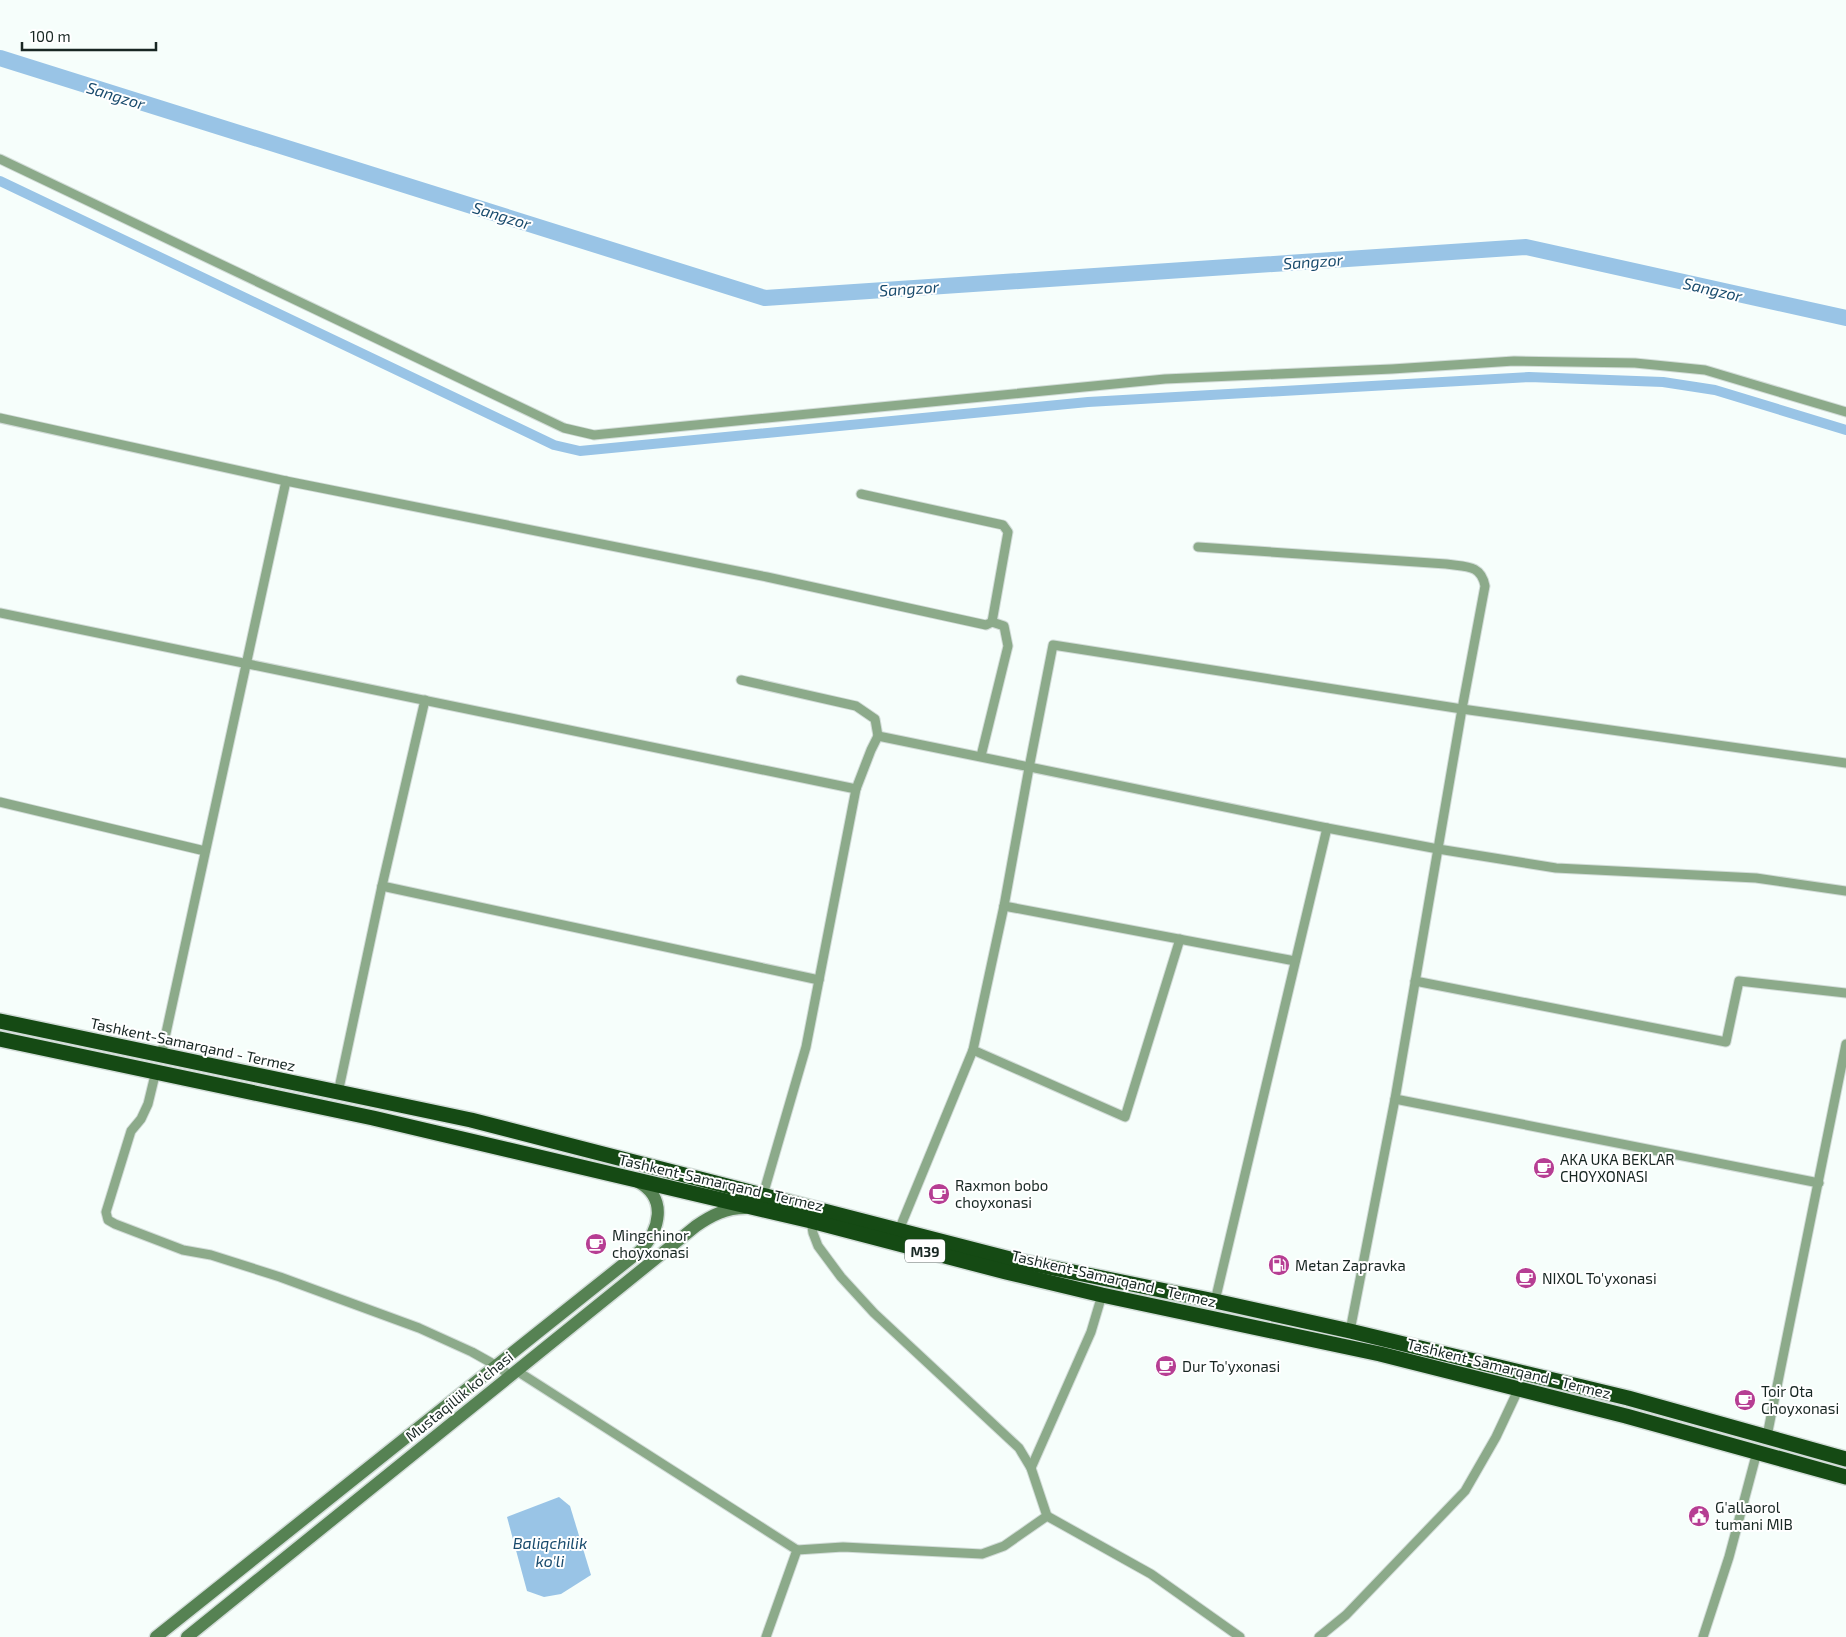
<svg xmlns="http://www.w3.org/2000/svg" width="1846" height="1637" viewBox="0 0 1846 1637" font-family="'Exo 2',sans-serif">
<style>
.water{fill:#99c4e6}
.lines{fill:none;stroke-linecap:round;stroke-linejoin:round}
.canal{stroke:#99c4e6;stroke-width:10}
.river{stroke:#99c4e6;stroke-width:16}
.street-casing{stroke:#d2dcd8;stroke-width:11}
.secondary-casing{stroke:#d2dcd8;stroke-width:15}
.highway-casing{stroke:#d2dcd8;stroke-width:18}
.street{stroke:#8caa8a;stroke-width:9}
.secondary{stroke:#568253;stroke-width:12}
.highway{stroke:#154a14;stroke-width:15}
.labels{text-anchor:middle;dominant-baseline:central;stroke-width:4;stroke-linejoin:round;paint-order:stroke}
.shield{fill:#fff;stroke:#5d6865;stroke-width:1}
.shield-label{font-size:14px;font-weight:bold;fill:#182723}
.street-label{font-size:15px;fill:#182723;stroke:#fff}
.poi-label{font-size:15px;fill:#182723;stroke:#fff;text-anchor:start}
.water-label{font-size:16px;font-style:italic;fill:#194b6d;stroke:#fff}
</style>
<rect width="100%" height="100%" fill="#f6fefb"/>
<path class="water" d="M559 1497 570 1506 591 1575 561 1594 544 1597 527 1591 507 1517Z"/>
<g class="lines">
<path class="canal" d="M0 181 554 445 580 451 1088 402 1529 377 1663 382 1715 390 1846 430"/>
<path class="river" d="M0 58 765 298 1526 247 1846 318"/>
<g class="street-casing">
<g id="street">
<path d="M0 159 564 428 594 435 1165 379 1392 369 1514 361 1635 363 1705 370 1846 412"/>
<path d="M0 418 286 481 767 577 986 625 992 622 1008 532 1003 525 861 494"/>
<path d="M1198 547 1446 564C1465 567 1481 564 1485 586L1462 709 1395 1099 1350 1331"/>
<path d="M0 613 856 789"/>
<path d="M741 680 856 706 875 719 878 736"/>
<path d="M981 756 1008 646 1004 626 992 622"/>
<path d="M0 802 205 851"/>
<path d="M382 886 819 980"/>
<path d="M1004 906 1295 961"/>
<path d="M1415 981 1726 1042 1739 981 1846 993"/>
<path d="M973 1050 1125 1117 1180 939"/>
<path d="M161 1056 286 481"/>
<path d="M156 1071 148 1104 141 1119 131 1131 106 1212 108 1220 115 1224 183 1250 211 1255 280 1277 419 1328 472 1352 497 1366 511 1376"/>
<path d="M338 1093 382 886 425 700"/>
<path d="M1395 1099 1819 1183"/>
<path d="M763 1195 806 1047 856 789 871 750 878 736 1327 828 1438 849 1556 868 1756 878 1846 891"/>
<path d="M899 1230 973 1050 1004 906 1029 768 1053 645 1462 709 1846 763"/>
<path d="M1215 1301 1327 828"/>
<path d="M517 1371 797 1550 766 1637"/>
<path d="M1767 1436 1846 1044"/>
<path d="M1031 1468 1091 1332 1102 1295"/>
<path d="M1047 1516 1151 1574 1240 1637"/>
<path d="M797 1550 843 1547 982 1554 1004 1546 1047 1516 1031 1468 1019 1448 874 1313 841 1277 818 1246 813 1233 811 1221"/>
<path d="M1319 1637 1346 1615 1465 1491 1496 1437 1519 1388"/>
<path d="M1703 1637 1729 1557 1757 1452"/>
</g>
</g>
<g class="secondary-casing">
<g id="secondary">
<path d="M156 1637 640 1251C660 1230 668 1198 638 1182"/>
<path d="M187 1637 696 1226C712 1215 726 1208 745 1208"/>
</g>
</g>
<g class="highway-casing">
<g id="highway">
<path d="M0 1021 471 1120 1014 1260 1215 1301 1350 1331 1628 1398 1846 1459"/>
<path d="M0 1039 373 1118 811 1221 1006 1272 1102 1295 1380 1354 1626 1416 1846 1477"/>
</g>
</g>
<use href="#street" class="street"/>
<use href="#secondary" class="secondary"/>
<use href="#highway" class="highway"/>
</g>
<defs>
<g id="cafe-disc" transform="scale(1.125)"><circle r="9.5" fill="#b63e93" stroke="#fff"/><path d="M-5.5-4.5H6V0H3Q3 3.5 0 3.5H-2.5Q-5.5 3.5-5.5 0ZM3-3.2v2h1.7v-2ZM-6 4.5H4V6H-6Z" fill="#fff"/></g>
<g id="fuel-disc" transform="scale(1.125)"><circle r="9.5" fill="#b63e93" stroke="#fff"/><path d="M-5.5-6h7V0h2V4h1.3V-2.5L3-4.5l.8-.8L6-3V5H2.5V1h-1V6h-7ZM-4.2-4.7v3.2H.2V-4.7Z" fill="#fff"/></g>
<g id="civic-disc" transform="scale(1.125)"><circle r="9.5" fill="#b63e93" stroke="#fff"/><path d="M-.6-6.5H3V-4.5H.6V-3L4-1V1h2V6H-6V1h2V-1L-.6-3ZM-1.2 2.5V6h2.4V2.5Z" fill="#fff"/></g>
</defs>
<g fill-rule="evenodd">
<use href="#cafe-disc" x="1544" y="1168"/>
<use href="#cafe-disc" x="939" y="1194"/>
<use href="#cafe-disc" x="596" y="1244"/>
<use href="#fuel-disc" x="1279" y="1265"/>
<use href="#cafe-disc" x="1526" y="1278"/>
<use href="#cafe-disc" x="1166" y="1366"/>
<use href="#cafe-disc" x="1745" y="1400"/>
<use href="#civic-disc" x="1699" y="1516"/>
</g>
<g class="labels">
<rect class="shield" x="905" y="1239.5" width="40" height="23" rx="4"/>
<g class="shield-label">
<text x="925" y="1251">M39</text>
</g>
<g class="street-label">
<text transform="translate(193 1044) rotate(12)">Tashkent-Samarqand - Termez</text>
<text transform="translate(721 1182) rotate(13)">Tashkent-Samarqand - Termez</text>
<text transform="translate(1114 1278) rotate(13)">Tashkent-Samarqand - Termez</text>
<text transform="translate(1509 1368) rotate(14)">Tashkent-Samarqand - Termez</text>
<text transform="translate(459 1396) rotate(-39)">Mustaqillik ko’chasi</text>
</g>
<g class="poi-label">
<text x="1560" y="1159">AKA UKA BEKLAR<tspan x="1560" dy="17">CHOYXONASI</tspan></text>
<text x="955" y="1185">Raxmon bobo<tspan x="955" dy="17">choyxonasi</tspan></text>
<text x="612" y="1235">Mingchinor<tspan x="612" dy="17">choyxonasi</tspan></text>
<text x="1295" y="1265">Metan Zapravka</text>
<text x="1542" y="1278">NIXOL To'yxonasi</text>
<text x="1182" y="1366">Dur To'yxonasi</text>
<text x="1761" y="1391">Toir Ota<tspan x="1761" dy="17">Choyxonasi</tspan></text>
<text x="1715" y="1507">G'allaorol<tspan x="1715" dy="17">tumani MIB</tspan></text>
</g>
<g class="water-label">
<text transform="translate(116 95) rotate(17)">Sangzor</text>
<text transform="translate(502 215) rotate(17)">Sangzor</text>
<text transform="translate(1313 261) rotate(-4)">Sangzor</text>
<text transform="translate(909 288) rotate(-4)">Sangzor</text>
<text transform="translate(1713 289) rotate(13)">Sangzor</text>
<text x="550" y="1542">Baliqchilik<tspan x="550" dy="18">ko'li</tspan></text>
</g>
</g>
<path d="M22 42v8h134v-8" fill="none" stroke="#182723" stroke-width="2.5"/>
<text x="30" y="42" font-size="15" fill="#182723" stroke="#ffffff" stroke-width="4" paint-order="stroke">100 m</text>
</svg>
